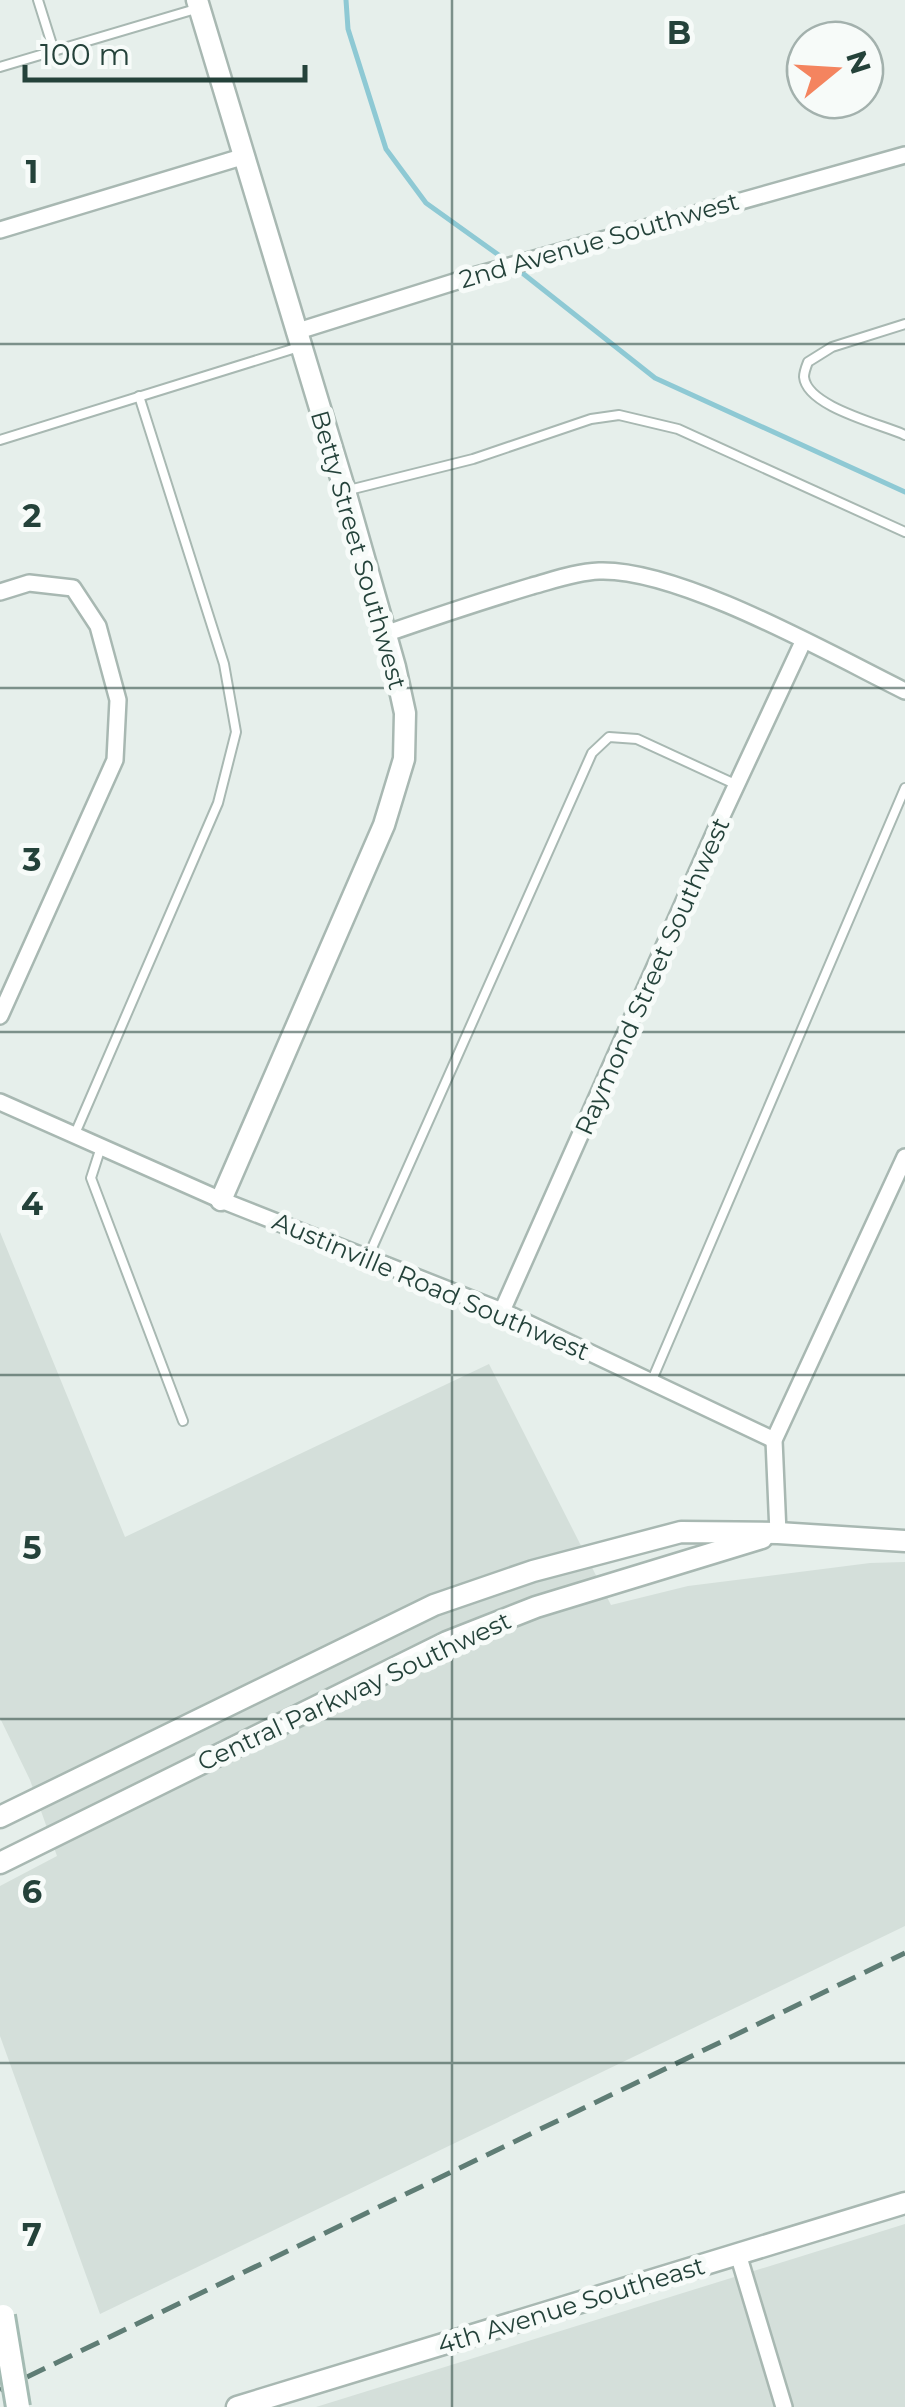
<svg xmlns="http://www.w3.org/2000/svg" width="905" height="2407" viewBox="0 0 905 2407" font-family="Montserrat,sans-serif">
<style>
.built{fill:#d4dfda}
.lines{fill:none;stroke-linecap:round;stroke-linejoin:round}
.stream{stroke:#8ec9d4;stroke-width:5}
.service-casing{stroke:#a8b8b2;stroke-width:12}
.minor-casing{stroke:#a8b8b2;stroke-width:20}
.tertiary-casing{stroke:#a8b8b2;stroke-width:25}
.service{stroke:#fff;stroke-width:8}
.minor{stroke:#fff;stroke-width:15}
.tertiary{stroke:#fff;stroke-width:20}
.rail{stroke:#5f7d75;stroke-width:5;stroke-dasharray:20 10;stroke-linecap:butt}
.secondary-bridge-casing{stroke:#a4bbb3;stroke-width:28;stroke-linecap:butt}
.secondary-bridge{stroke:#fff;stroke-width:22}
.grid{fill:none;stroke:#24423a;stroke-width:2.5;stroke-opacity:0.55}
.labels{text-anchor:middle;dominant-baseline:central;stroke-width:10;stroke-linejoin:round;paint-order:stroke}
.street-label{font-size:25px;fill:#24423a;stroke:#f7fbf9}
.grid-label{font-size:32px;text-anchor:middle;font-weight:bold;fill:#24423a;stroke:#f7fbf9;stroke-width:10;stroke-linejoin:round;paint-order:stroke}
</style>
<rect width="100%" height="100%" fill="#e6efeb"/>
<g class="built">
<path d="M0 1232 125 1537 489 1364 611 1605 688 1586 870 1563 905 1562V1926L100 2314 0 2036V1886L57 1856 30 1780 0 1718Z"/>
<path d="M905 2224V2407H316Z"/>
</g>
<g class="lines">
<g class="stream">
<path d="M346 0 348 29 386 149 426 203 507 261"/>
<path d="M516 268 655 378 905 492"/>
</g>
<g class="service-casing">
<g id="service">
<path d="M38 0 54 51"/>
<path d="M0 67 199 8"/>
<path d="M905 324 832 347 808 362C806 367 804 372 804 377 807 407 881 424 905 435"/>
<path d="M0 440 299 347"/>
<path d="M345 491 473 459 591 419 619 415 678 429 905 532"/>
<path d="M74 1136 218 803 236 732 224 664 139 396"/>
<path d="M101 1147 91 1178 183 1421"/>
<path d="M368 1257 592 753 609 737 637 739 737 785"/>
<path d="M652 1380 905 788"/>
</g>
</g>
<g class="minor-casing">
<g id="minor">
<path d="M0 230 245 156"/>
<path d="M295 332 470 277 905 155"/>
<path d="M0 592 29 583 73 588 98 626 118 700 115 760 0 1016"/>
<path d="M385 634C434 617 482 601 532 586 554 580 576 572 599 571 679 568 830 654 905 691"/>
<path d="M0 1102 221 1200 502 1311 774 1440"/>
<path d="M502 1311 721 818 803 642"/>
<path d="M778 1533 774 1440 905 1157"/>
<path d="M738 2254 784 2407"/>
</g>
</g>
<g class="tertiary-casing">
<g id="tertiary">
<path d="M197 0 345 491 395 667 405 713 404 759 384 825 221 1200"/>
<path d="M0 1817 434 1605 533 1571 681 1532 778 1533 905 1541"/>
<path d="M0 1863 447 1642 536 1607 762 1538"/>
<path d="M237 2407 905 2203"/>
</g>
</g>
<use href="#service" class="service"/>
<use href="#minor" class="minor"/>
<use href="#tertiary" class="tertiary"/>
<path class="rail" d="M0 2390 905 1953"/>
<g class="secondary-bridge-casing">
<path id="secondary-bridge" d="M3 2316 18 2407"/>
</g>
<use href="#secondary-bridge" class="secondary-bridge"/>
</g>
<path class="grid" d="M452 0V2407M0 344H905M0 688H905M0 1032H905M0 1375H905M0 1719H905M0 2063H905"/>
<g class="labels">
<g class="street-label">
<text transform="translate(599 240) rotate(-16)">2nd Avenue Southwest</text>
<text transform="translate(359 550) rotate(74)">Betty Street Southwest</text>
<text transform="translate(652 976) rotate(-66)">Raymond Street Southwest</text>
<text transform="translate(431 1286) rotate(23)">Austinville Road Southwest</text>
<text transform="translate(354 1691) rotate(-25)">Central Parkway Southwest</text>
<text transform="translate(571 2305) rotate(-17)">4th Avenue Southeast</text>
</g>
</g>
<g class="grid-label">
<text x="679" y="44">B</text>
<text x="32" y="183">1</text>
<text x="32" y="527">2</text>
<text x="32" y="871">3</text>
<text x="32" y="1215">4</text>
<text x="32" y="1559">5</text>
<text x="32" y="1903">6</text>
<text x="32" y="2246">7</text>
</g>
<g transform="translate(835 70) rotate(72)"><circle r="48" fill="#f7fbf9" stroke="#a3b1ad" stroke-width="2.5"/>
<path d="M0-8L18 38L0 25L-18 38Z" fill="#f4845f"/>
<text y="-15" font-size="28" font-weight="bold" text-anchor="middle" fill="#24423a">N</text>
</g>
<path d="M25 65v15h280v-15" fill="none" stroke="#24423a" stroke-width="5"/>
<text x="40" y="65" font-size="30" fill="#24423a" stroke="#f7fbf9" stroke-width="8" paint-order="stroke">100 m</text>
</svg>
